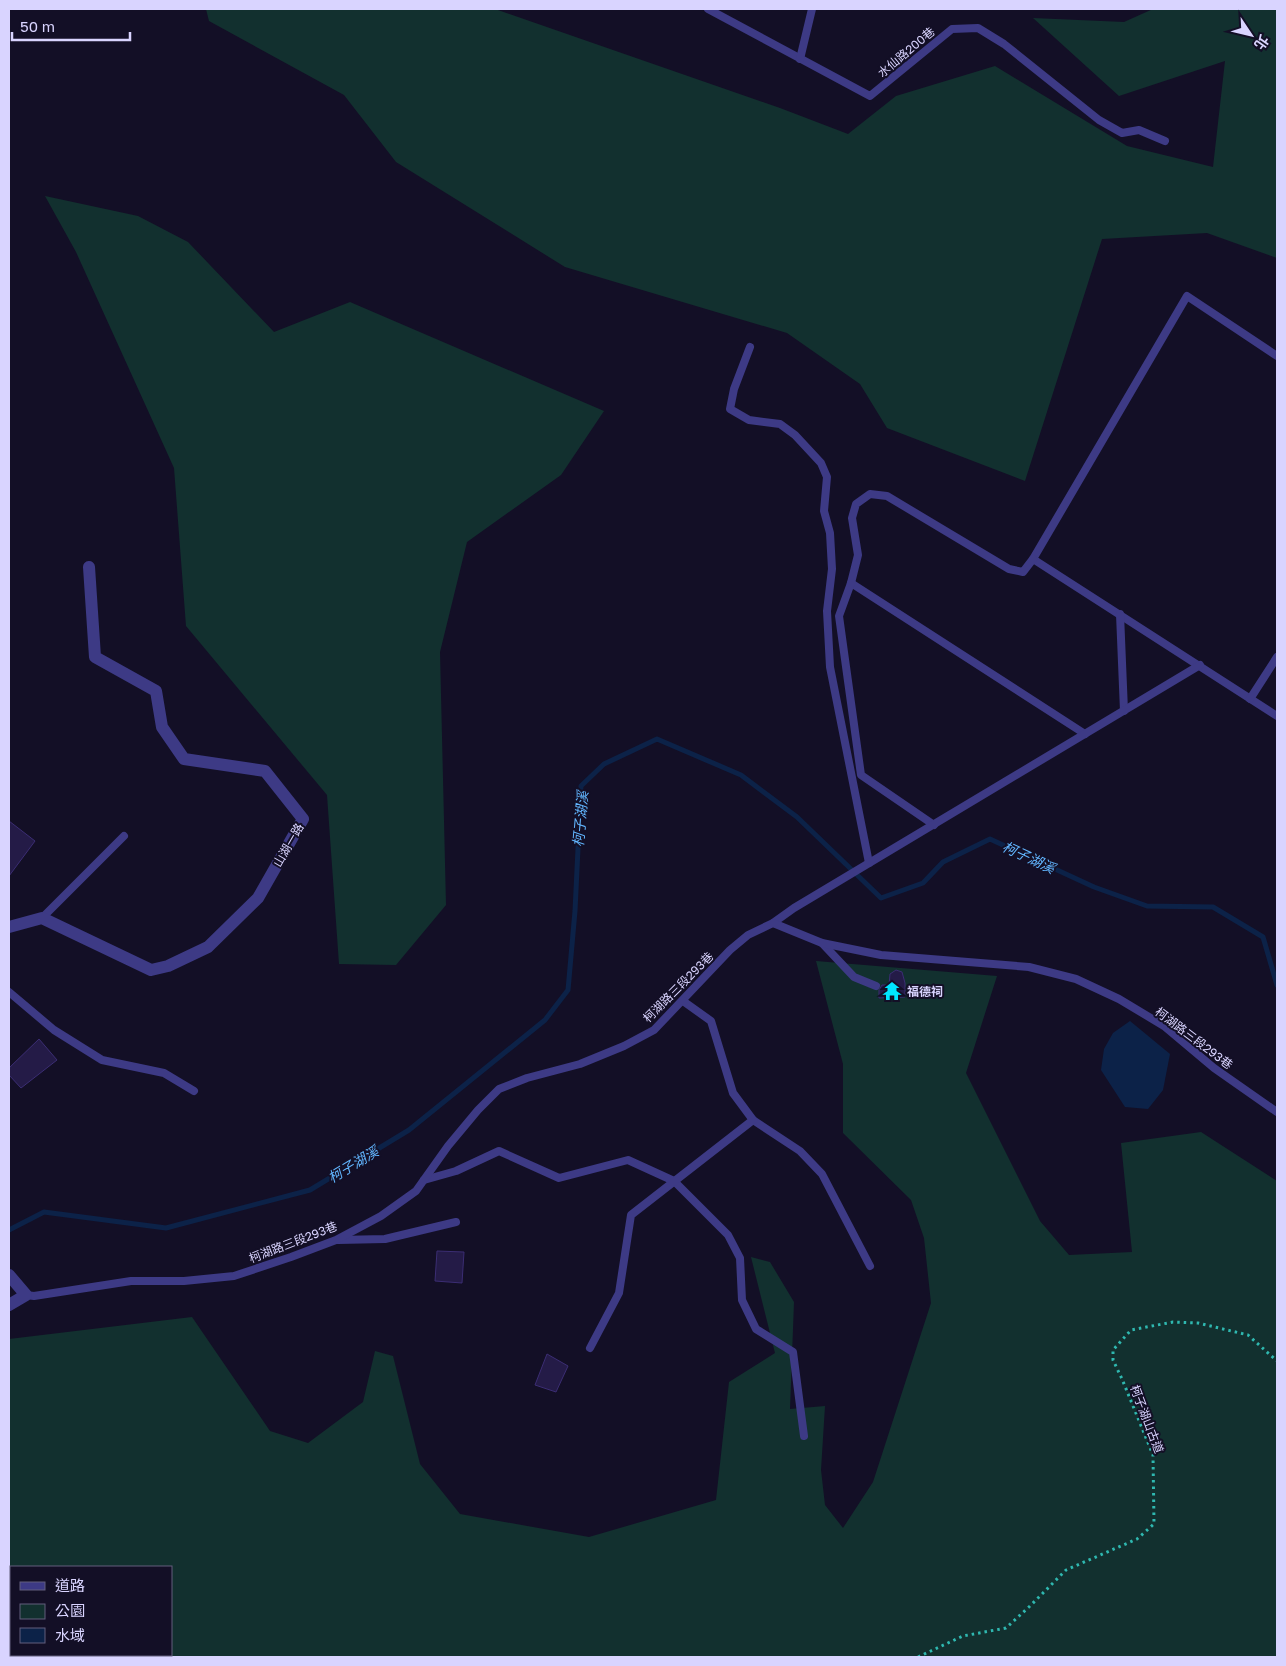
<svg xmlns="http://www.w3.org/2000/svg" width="1286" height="1666" viewBox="0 0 1286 1666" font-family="'Golos Text','Noto Sans TC',sans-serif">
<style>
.green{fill:#12302f;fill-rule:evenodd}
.water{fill:#0c2248}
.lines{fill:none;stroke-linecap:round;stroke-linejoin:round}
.stream{stroke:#0c2248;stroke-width:5}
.building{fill:#241b47;stroke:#3b2d73}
.path{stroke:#2fb8b0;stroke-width:3;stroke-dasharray:2.5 4;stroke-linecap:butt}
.lane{stroke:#3d3a85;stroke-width:8}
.street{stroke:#3d3a85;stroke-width:12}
.labels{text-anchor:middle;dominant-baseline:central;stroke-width:4;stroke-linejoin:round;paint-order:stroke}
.street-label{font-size:12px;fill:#d9d4ff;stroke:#130f26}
.poi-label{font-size:12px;font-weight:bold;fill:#d9d4ff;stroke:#130f26;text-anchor:start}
.water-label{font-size:14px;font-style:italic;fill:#62b6ff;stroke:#130f26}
</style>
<rect width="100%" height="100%" fill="#130f26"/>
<g class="green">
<path d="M206 9H495L780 108 848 134 896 96 995 66 1127 146 1213 167 1225 61 1119 96 1033 18 1124 22 1153 9H1277V258L1207 233 1102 239 1025 481 887 428 860 384 787 333 565 267 396 162 344 95 209 21Z"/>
<path d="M45 196 138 216 188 242 274 332 350 302 604 411 561 475 467 542 440 652 446 905 396 965 339 964 327 795 186 626 174 468 76 252Z"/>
<path d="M816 961 997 976 966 1073 1040 1221 1069 1255 1132 1252 1121 1143 1201 1132 1277 1181V1657H9V1339L192 1317 270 1431 308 1443 363 1402 375 1351 393 1356 420 1464 460 1514 589 1537 716 1500 729 1382 775 1353 751 1257 770 1262 794 1302 790 1409 825 1406 821 1470 825 1505 843 1528 873 1482 931 1303 924 1238 911 1200 843 1133V1064ZM11 1567H171V1655H11Z"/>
</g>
<path class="water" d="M1130 1021 1170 1054 1163 1090 1148 1109 1125 1107 1101 1070 1104 1049 1113 1033Z"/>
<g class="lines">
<path class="stream" d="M9 1230 44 1212 166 1228 310 1190 409 1130 545 1020 568 990 575 911 581 786 604 764 657 739 741 775 797 817 881 898 923 883 943 862 990 839 1094 887 1147 906 1213 907 1263 937 1277 985"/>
</g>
<g class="building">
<path d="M9 821 35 841 9 876Z"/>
<path d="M896 970 902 972 905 983V997L879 998V990L882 985H889L890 974Z"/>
<path d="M39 1039 57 1060 21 1088 9 1075V1068Z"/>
<path d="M437 1251 464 1252 462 1283 435 1281Z"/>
<path d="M547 1354 568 1366 556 1392 535 1385Z"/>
</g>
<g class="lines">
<path class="path" d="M918 1657 963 1636 1006 1628 1030 1606 1066 1570 1137 1539 1154 1524 1153 1455 1122 1379 1113 1360V1350L1131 1330 1173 1322 1198 1323 1248 1335 1277 1361"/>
<g class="lane">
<path d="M708 9 870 96 952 29 978 28 1004 44 1099 120 1122 133 1139 130 1165 141"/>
<path d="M800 59 812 9"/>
<path d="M750 347 734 389 730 409 749 420 780 424 795 435 821 463 827 477 824 511 830 533 832 569 827 611 830 667 869 863"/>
<path d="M1277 356 1187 296 1033 559 1277 716"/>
<path d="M851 583 1085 734"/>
<path d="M1120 614 1124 711"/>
<path d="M1250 699 1277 657"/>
<path d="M934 825 861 775 839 616 851 583 858 555 852 518 856 504 870 494 887 496 1009 569 1023 572 1033 559"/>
<path d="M42 918 124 836"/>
<path d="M773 923 794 908 1200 665"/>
<path d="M822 943 854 977 876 986"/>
<path d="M9 992 54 1030 102 1060 164 1073 194 1091"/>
<path d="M753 1120 800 1151 822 1174 870 1266"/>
<path d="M424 1180 456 1171 499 1151 559 1178 628 1160 674 1181 728 1235 740 1258 742 1300 756 1329 793 1352 804 1436"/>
<path d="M338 1240 385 1239 456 1222"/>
<path d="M26 1295 34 1296 131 1281H184L234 1276 291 1257 336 1240 381 1216 416 1191 448 1146 478 1110 499 1089 527 1078 580 1064 624 1046 654 1030 730 950 748 935 773 923 822 943 881 955 1029 967 1076 979 1119 999 1164 1026 1214 1068 1277 1112"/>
<path d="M590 1348 619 1293 631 1215 753 1120 733 1093 711 1021 683 1001"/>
</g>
<g class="street">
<path d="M9 927 42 918 151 970 168 966 208 947 258 898 303 819 265 771 184 759 162 727 156 691 95 657 89 567"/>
<path d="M9 1275 26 1295 9 1305"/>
</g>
</g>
<defs>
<g id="temple-bare" transform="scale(1.5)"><path d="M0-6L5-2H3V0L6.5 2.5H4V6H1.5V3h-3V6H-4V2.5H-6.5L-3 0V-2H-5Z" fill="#00e5ff" stroke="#130f26" stroke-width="2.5" paint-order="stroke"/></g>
</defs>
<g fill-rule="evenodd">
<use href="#temple-bare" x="892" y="991"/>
</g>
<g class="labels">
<g class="street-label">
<text transform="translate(906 52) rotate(-40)">水仙路200巷</text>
<text transform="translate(288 845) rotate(-60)">山湖一路</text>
<text transform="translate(678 987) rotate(-45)">柯湖路三段293巷</text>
<text transform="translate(1194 1038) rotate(37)">柯湖路三段293巷</text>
<text transform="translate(293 1242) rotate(-21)">柯湖路三段293巷</text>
<text transform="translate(1147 1419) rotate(69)">柯子湖山古道</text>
</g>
<g class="poi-label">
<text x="907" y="991">福德祠</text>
</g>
<g class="water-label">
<text transform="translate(580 819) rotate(-85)">柯子湖溪</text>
<text transform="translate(1029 857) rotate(25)">柯子湖溪</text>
<text transform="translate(353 1164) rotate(-31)">柯子湖溪</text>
</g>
</g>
<rect width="1286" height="1666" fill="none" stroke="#d9d4ff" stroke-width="20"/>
<rect x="10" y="1566" width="162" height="90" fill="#130f26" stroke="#625e7d"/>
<rect x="20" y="1582" width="25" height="8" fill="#3d3a85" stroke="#625e7d"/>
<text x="55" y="1591" font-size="15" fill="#d9d4ff">道路</text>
<rect x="20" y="1604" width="25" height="15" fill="#12302f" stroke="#625e7d"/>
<text x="55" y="1616" font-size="15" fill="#d9d4ff">公園</text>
<rect x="20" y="1628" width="25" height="15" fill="#0c2248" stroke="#625e7d"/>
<text x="55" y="1641" font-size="15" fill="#d9d4ff">水域</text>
<g transform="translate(1251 35) rotate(125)" stroke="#130f26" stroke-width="4" paint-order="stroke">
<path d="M0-4L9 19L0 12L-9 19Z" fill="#d9d4ff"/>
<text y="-8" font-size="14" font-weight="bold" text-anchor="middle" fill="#d9d4ff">北</text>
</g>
<path d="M12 32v8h118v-8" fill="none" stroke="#d9d4ff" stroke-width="2.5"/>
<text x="20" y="32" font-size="15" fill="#d9d4ff" stroke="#130f26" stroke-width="4" paint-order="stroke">50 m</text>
</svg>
